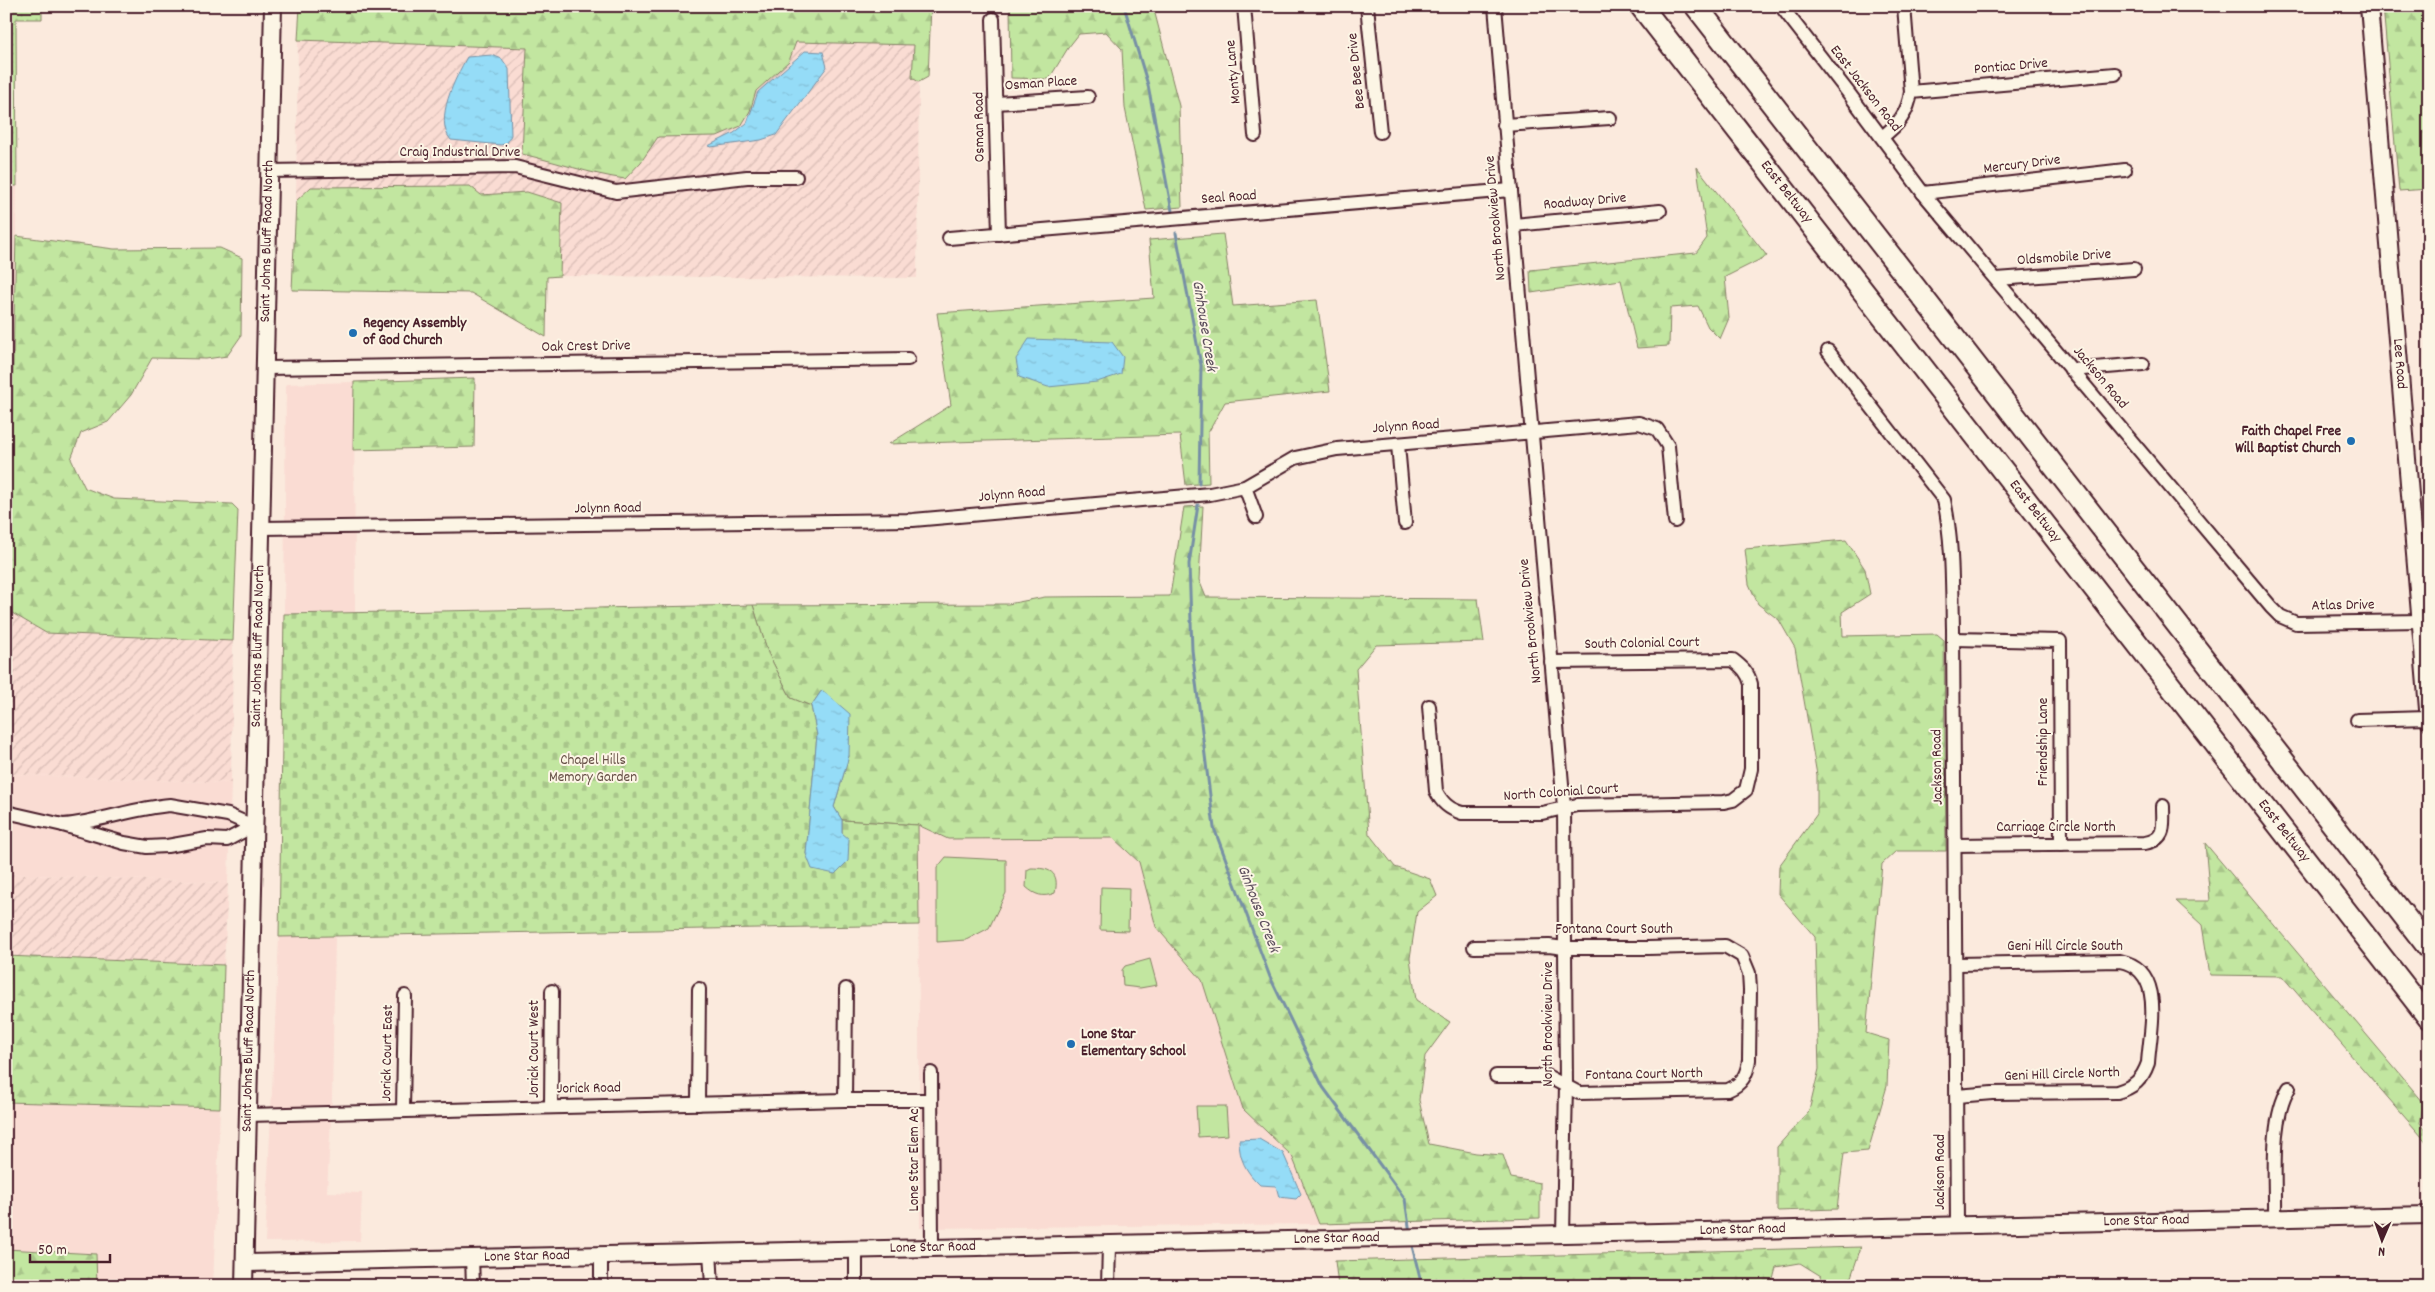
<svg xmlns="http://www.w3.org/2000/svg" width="2435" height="1292" viewBox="0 0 2435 1292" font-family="Dekko,sans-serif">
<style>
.built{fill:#fadcd3}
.industrial{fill:url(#industrial-furrows)}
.grass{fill:url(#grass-dots);stroke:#868266}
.forest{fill:url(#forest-firs);stroke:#868266}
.cemetery{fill:url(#cemetery-stones);stroke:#868266}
.park{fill:#c2e6a0;stroke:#868266}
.water{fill:url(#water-ripples);stroke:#7790a5}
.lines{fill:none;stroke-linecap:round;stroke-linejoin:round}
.stream{stroke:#7790a5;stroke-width:3}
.street-casing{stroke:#4a1f2b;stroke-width:16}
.secondary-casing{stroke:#4a1f2b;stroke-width:20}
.highway-casing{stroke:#4a1f2b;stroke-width:25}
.street{stroke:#fcf5e5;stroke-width:12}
.secondary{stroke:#fcf5e5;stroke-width:16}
.highway{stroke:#fcf5e5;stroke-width:21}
.poi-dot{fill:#1f6fb2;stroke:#fcf5e5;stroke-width:2}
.labels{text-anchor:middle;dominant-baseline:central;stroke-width:4;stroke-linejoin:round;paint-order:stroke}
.street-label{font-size:15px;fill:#4a1f2b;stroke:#fcf5e5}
.poi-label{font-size:15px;font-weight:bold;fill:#4a1f2b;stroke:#fcf5e5;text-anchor:start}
.park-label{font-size:15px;fill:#685148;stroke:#fcf5e5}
.water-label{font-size:16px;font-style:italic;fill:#5d4e5e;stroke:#fcf5e5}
</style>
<defs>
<pattern id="industrial-furrows" width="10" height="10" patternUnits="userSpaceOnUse" patternTransform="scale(1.25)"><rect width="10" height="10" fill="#fadcd3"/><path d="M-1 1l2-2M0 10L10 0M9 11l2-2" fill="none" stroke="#d8bcb5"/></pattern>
<pattern id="grass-dots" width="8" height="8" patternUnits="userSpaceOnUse" patternTransform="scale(1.25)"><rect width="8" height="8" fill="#c2e6a0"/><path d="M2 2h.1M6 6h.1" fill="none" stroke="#a8c58a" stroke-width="1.8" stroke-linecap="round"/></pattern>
<pattern id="forest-firs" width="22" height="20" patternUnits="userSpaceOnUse" patternTransform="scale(1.25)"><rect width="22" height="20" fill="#c2e6a0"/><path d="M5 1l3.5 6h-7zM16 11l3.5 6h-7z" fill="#a8c58a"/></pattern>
<pattern id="cemetery-stones" width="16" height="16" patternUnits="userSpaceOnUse" patternTransform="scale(1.25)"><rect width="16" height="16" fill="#c2e6a0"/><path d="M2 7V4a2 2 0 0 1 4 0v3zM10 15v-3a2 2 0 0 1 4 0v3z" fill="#a8c58a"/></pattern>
<pattern id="water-ripples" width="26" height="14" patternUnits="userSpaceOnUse" patternTransform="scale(1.25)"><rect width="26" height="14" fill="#95dcf7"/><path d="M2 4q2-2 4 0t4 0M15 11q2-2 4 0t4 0" fill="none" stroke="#82bcd4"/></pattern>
</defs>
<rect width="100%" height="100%" fill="#fbeadd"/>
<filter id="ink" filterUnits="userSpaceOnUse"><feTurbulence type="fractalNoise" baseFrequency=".02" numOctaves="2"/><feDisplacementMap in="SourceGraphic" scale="10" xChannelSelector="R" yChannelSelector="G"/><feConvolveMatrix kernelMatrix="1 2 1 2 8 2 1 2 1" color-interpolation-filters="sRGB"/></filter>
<g filter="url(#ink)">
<g class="built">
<path d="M6 6H42V19H16L17 186 6 641Z"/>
<path d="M354 382 355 613 284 614 286 384Z"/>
<path d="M6 774 231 783 228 883 6 874Z"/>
<path d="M918 825 948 839 1114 838 1139 862 1156 927 1202 980 1243 1109 1292 1156 1319 1224 920 1228Z"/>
<path d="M335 936 332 1099 327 1192 362 1193 360 1241 265 1242 279 937Z"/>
<path d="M6 1102 220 1108 213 1286H97L95 1254 6 1249Z"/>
</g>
<g class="industrial">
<path d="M298 40 527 48 522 154 559 162H641L658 137 717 136 750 111 756 91 789 61 795 42 914 45 912 77 919 82 917 278 560 276 562 203 527 192 481 195 470 186 311 187 296 201Z"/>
<path d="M7 610 46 633 233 641 231 783 6 774Z"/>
<path d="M6 874 228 883 224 965 6 956Z"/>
</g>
<path class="grass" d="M6 6H42V19H16L17 186H6Z"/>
<g class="forest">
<path d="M300 6H931L928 77 919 82 912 78 914 45 796 42 789 61 756 91 750 111 741 126 717 136 658 137 641 162 625 179C590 174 557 162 522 154L527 48 298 40Z"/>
<path d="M1010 6H1153L1179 106 1182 207 1146 210 1125 108 1122 49 1106 32 1079 34 1068 48 1049 79 1011 78Z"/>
<path d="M2383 6H2429V189L2399 191Z"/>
<path d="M1697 167 1767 256 1725 277 1729 318 1720 339 1708 327 1698 306 1670 308 1669 346 1637 348 1621 280 1531 293 1530 270 1696 253 1707 238Z"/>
<path d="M470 186 481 195 527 192 562 203 560 276 547 277 546 337 471 293 292 290 296 201 311 187Z"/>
<path d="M1223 234 1233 306 1317 300 1330 391 1225 402 1208 433 1209 483 1186 485 1180 435 889 444 951 405 937 313 1154 298 1149 240Z"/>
<path d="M16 236 114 249 220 248 242 258 241 336 227 356 206 359 152 358 131 395 108 422 81 433 71 459 85 488 114 499 232 504 238 510 233 641 46 633 7 610Z"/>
<path d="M475 378 474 447 353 450 354 382Z"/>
<path d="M1203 506 1199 580 1206 597 1478 599 1484 642 1376 645 1356 669 1369 834 1395 867 1430 879 1437 896 1417 912 1410 958 1416 1000 1450 1022 1425 1056 1419 1100 1429 1144 1476 1153 1503 1155 1511 1178 1540 1183V1218L1319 1224 1292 1156 1243 1109 1202 980 1156 927 1139 862 1113 838 948 839 918 825 842 820 834 807 849 756 822 690 811 706 791 698 768 653 753 605 1008 604 1045 597 1170 596 1184 507Z"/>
<path d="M1846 540 1865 569 1870 594 1842 612 1843 636 1937 634 1944 640 1946 851H1896L1882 864 1866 1033 1889 1040 1887 1086 1868 1151 1844 1153 1837 1209 1777 1211V1147L1809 1111 1819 1069 1815 937 1778 894 1779 866 1817 814V775L1795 648 1779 620 1758 604 1749 584 1745 549Z"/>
<path d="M2205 843 2424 1103 2420 1123 2429 1134V1145L2282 976 2210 975 2202 925 2176 901H2210Z"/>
<path d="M6 956 224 965 220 1108 6 1102Z"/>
<path d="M1861 1247 1848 1286H1823L1821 1276 1800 1263 1776 1267 1771 1286H1338L1335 1261Z"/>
<path d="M6 1249 96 1254 97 1286H6Z"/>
</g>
<path class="cemetery" d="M753 605 768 653 791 698 811 706 817 735 806 854 842 833V820L918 825 919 925 279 937 284 614Z"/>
<g class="park">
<path d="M946 857 1006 860V893L989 928 966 940 937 942V868Z"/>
<path d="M1031 868C1049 868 1060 871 1055 893 1043 898 1035 895 1026 887L1027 870Z"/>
<path d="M1101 887 1129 888 1128 931 1100 930Z"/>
<path d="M1150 959 1157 985 1140 988 1123 986 1122 970 1125 966Z"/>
<path d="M1196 1106H1226L1228 1135 1198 1137Z"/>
</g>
<g class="water">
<path d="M805 51 823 52 827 67 776 135 761 140 711 147 708 146 734 133 747 123 758 92Z"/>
<path d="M492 55 502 59 509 69 511 135 507 143 501 145 451 140C433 120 456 77 467 57Z"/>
<path d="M1029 339 1112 342 1123 357 1121 374 1097 382 1048 387 1019 377 1016 359Z"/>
<path d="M822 690 850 714 849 756 834 807 842 820V833L849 839 848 861 835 874 812 869 806 854 817 735 811 706Z"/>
<path d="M1259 1139 1283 1153 1301 1194 1296 1199 1279 1197 1276 1186 1260 1185C1246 1172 1239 1159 1239 1140Z"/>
</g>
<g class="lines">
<g class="stream">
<path d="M1124 6 1148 85 1172 211"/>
<path d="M1176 233 1201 365 1199 484"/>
<path d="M1198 505 1189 564 1192 650 1214 828 1270 977 1323 1087 1405 1199 1410 1233"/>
<path d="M1411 1242 1422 1286"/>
</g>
<g class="street-casing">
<g id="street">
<path d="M1244 6 1255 135"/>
<path d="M1367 6 1380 132"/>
<path d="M1495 6 1564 807 1566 1085 1563 1235"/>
<path d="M1781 6 1847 91 1923 193 2271 607 2280 616 2296 623 2421 621"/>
<path d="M993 19 999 234"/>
<path d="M1911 92 2115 74"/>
<path d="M996 103 1088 97"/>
<path d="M1504 125 1610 118"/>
<path d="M1882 137C1898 125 1908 113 1911 92L1904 6"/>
<path d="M269 171 515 167 616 192 747 177H796"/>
<path d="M1923 193 2125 170"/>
<path d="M1514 225 1660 211"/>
<path d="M949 238 1511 190"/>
<path d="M1997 279 2134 269"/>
<path d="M1828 351 1944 500C1953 542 1952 586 1953 629L1957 1224"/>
<path d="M265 368 908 359"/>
<path d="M2071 370 2143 364"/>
<path d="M1398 445 1405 523"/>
<path d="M1245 487 1256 517"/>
<path d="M261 528 913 520 1210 494 1245 487 1295 458 1337 449 1639 423 1657 429 1668 446 1675 521"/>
<path d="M1953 639 2060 641 2061 844"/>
<path d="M1429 706 1436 791C1442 803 1449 809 1462 813H1542L1577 805 1724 802 1733 800 1746 790 1751 769V684C1748 672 1742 667 1733 660L1551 662"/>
<path d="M2357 720 2428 718"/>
<path d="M170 805 228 815 253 826 227 840 207 839 167 846 147 847 124 843 63 825C100 822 133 808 170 805Z"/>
<path d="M6 812 63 825"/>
<path d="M1955 845 2145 843C2167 839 2163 825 2163 806"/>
<path d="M1474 947 1549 946 1564 948H1648L1725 946 1742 956 1749 973 1750 990 1749 1060C1747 1075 1742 1084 1728 1090L1579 1093 1547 1076H1496"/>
<path d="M1957 964 2120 961C2166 970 2150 1029 2148 1063 2142 1080 2134 1087 2117 1092L1992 1093 1957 1096"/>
<path d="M931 1073 932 1246"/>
<path d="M845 1100 846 989"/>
<path d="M698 1104 699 989"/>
<path d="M551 1106 552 991"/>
<path d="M403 1110 405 996"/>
<path d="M247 1115 845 1100H931"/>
<path d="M2275 1219C2276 1179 2269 1122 2289 1088"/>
<path d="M710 1251 712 1286"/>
<path d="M472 1257 473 1286"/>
<path d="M601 1286V1254"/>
<path d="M856 1286V1249"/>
<path d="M1108 1286 1109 1245"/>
</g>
</g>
<g class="secondary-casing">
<g id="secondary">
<path id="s1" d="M2369 6 2429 721"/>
<path id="s2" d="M245 1263 2429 1215"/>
<path id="s3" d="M244 1286 273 6"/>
</g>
</g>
<g class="highway-casing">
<g id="highway">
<path id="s4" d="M1641 6 2429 1018"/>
<path d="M1696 6 2429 948"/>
</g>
</g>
<use href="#street" class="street"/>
<use href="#secondary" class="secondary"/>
<use href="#highway" class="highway"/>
</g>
</g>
<g class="poi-dot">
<circle cx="353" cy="333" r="5"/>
<circle cx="2351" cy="441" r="5"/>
<circle cx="1071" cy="1044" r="5"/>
</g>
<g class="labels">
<g class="street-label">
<text transform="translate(2011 67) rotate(-5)">Pontiac Drive</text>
<text transform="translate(1357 71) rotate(-96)">Bee Bee Drive</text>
<text transform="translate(1234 72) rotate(-95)">Monty Lane</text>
<text transform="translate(1041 84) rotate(-4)">Osman Place</text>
<text transform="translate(1865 89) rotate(52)">East Jackson Road</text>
<text transform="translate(980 127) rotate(-91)">Osman Road</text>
<text x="460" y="153">Craig Industrial Drive</text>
<text transform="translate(2022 165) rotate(-7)">Mercury Drive</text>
<text stroke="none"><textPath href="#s4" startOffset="236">East Beltway</textPath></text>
<text transform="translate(1229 198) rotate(-4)">Seal Road</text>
<text transform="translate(1585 202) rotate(-5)">Roadway Drive</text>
<text transform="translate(1496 218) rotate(-95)">North Brookview Drive</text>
<text stroke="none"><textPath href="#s3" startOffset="1045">Saint Johns Bluff Road North</textPath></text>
<text transform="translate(2064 258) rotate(-4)">Oldsmobile Drive</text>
<text transform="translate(586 347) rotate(-1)">Oak Crest Drive</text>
<text stroke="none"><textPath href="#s1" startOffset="359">Lee Road</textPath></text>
<text transform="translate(2100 378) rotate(50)">Jackson Road</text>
<text transform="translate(1406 427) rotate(-4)">Jolynn Road</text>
<text transform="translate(1012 495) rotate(-5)">Jolynn Road</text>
<text transform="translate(608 509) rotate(-1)">Jolynn Road</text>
<text stroke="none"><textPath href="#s4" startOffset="641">East Beltway</textPath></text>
<text transform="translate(2343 606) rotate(-1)">Atlas Drive</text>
<text transform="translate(1531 621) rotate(-96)">North Brookview Drive</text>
<text transform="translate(1642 644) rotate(-1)">South Colonial Court</text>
<text stroke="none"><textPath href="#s3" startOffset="640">Saint Johns Bluff Road North</textPath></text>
<text transform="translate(2044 742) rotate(-90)">Friendship Lane</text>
<text transform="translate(1938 767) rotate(-91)">Jackson Road</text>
<text transform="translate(1561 793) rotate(-4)">North Colonial Court</text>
<text x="2056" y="828">Carriage Circle North</text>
<text stroke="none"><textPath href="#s4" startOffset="1046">East Beltway</textPath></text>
<text x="1614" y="930">Fontana Court South</text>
<text x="2065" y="947">Geni Hill Circle South</text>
<text transform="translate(1549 1024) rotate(-90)">North Brookview Drive</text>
<text transform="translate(535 1049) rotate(-90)">Jorick Court West</text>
<text stroke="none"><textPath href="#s3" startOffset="235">Saint Johns Bluff Road North</textPath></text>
<text transform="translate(388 1053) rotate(-89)">Jorick Court East</text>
<text transform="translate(1644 1075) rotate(-1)">Fontana Court North</text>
<text transform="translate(2062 1075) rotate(-2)">Geni Hill Circle North</text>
<text transform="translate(589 1089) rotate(-1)">Jorick Road</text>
<text transform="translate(915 1160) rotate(-90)">Lone Star Elem Ac</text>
<text transform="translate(1941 1172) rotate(-90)">Jackson Road</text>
<text stroke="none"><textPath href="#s2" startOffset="1902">Lone Star Road</textPath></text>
<text stroke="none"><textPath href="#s2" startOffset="1498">Lone Star Road</textPath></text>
<text stroke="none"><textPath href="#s2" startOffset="1092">Lone Star Road</textPath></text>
<text stroke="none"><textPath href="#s2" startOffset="688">Lone Star Road</textPath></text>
<text stroke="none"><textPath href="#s2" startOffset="282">Lone Star Road</textPath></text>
</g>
<g class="poi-label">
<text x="363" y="324">Regency Assembly<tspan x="363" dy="17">of God Church</tspan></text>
<text x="2341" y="432" text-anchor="end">Faith Chapel Free<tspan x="2341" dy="17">Will Baptist Church</tspan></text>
<text x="1081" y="1035">Lone Star<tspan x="1081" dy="17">Elementary School</tspan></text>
</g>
<g class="park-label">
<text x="593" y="761">Chapel Hills<tspan x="593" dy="17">Memory Garden</tspan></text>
</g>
<g class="water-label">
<text transform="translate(1204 326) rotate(81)">Ginhouse Creek</text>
<text transform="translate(1258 909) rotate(69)">Ginhouse Creek</text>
</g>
</g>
<rect width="2435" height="1292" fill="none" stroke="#fcf5e5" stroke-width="25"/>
<rect x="12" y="12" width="2410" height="1267" fill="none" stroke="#4a1f2b" stroke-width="2" filter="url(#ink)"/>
<g transform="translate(2382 1240) rotate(182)" stroke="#fcf5e5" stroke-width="4" paint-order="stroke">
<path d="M0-4L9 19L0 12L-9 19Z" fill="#4a1f2b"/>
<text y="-8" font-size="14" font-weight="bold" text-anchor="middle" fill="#4a1f2b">N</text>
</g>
<path d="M30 1254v8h80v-8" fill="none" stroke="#4a1f2b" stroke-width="2.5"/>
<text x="38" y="1254" font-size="15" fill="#4a1f2b" stroke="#fcf5e5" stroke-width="4" paint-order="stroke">50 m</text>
</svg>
